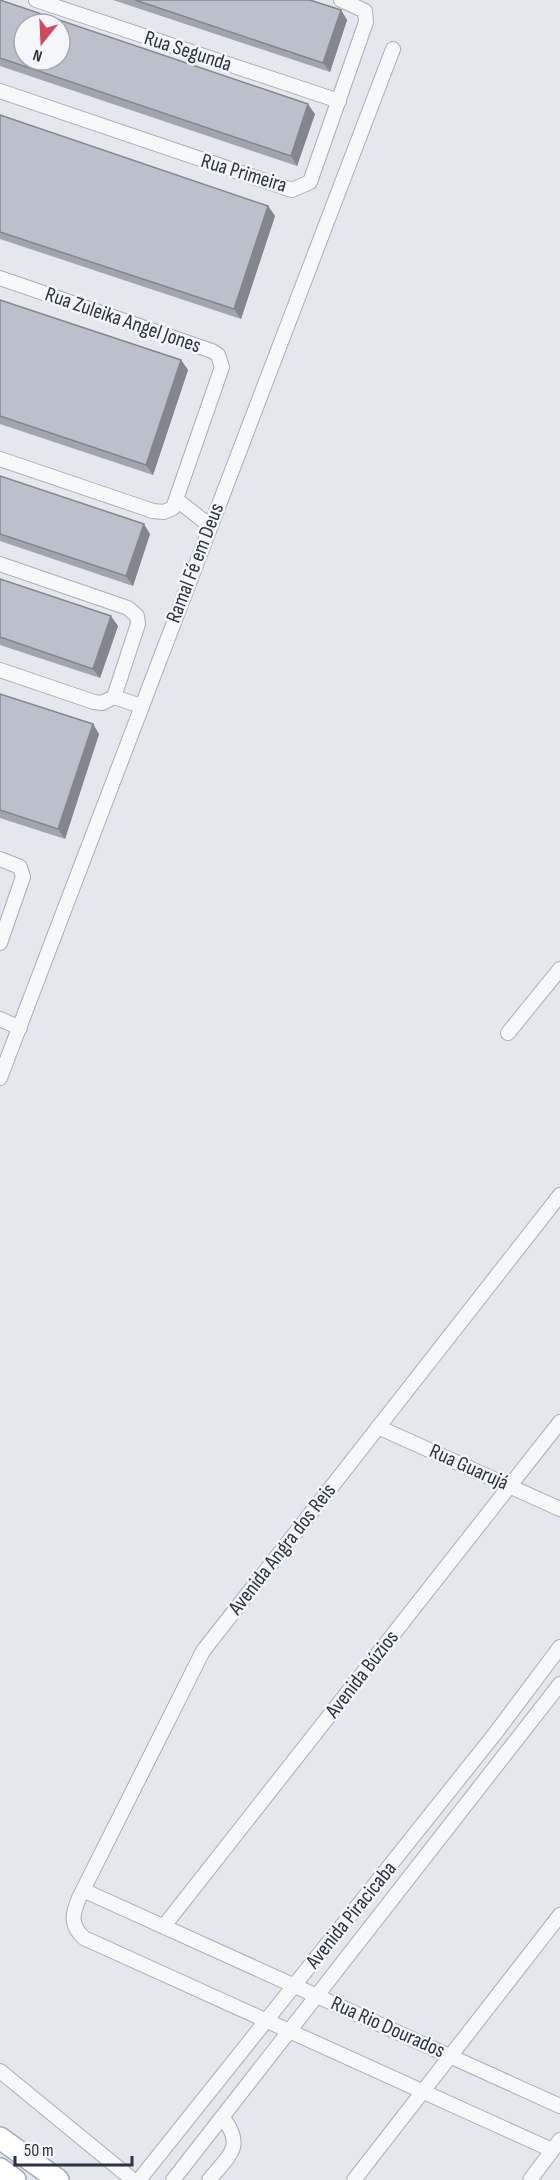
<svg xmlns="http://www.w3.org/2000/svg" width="560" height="2180" viewBox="0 0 560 2180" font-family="'Sofia Sans Condensed',sans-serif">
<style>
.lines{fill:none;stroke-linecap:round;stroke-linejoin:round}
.street-casing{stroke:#a9aeb7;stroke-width:16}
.primary-casing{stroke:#a3abb8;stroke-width:24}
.street{stroke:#f7f8fa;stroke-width:14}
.primary{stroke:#fff;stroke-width:21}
.wall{fill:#a1a5ae}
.shaded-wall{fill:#83868d}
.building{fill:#bbc0ca;stroke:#83868d;stroke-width:1.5;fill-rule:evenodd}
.labels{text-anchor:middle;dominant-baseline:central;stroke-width:5;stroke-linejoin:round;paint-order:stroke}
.street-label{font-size:21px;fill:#2b3445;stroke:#f4f6f9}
</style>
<rect width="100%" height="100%" fill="#e4e7ec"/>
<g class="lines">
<g class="street-casing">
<g id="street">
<path d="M36 0 339 101"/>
<path d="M0 91 292 190 310 182 366 22 365 11 341 0"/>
<path d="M0 278 212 351 218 355 222 367 173 508 164 512 153 511 0 459"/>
<path d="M177 500 209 525"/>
<path d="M0 564 128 608 137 616 138 624 114 697 102 703 94 702 0 670"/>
<path d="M114 697 141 706"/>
<path d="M0 859 20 867 23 877 0 943"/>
<path d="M0 1019 20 1028"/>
<path d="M508 1033 560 969"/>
<path d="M0 1078 393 49"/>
<path d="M378 1427 560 1509"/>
<path d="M85 1891 560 2106"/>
<path d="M164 1926 560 1422"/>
<path d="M0 2071 133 2180"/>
<path d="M552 2150 84 1938C70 1925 72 1915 79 1898L203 1651 560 1195"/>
<path d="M139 2180 494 1735 560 1647"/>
<path d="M173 2180 560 1684"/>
<path d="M209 2180C228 2156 245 2148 224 2119"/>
<path d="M354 2180 560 1915"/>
<path d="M530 2180 560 2140"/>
</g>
</g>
<g class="primary-casing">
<g id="primary">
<path d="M0 2138 58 2180"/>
<path d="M0 2169 15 2180"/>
</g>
</g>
<use href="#street" class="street"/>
<use href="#primary" class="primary"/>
</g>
<g class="wall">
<path d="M0 0 315 114 297 166 0 66Z"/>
<path d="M113 0H310L341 10 347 20 330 72Z"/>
<path d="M0 115 268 206 275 216 241 319 0 239Z"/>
<path d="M0 300 181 360 188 370 153 475 0 424Z"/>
<path d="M0 476 150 534 133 586 0 541Z"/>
<path d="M0 579 118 626 100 678 0 645Z"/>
<path d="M0 694 93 724 99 734 65 839 0 818Z"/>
</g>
<g class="shaded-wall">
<path d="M341 10 347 20 330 72 323 63Z"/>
<path d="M308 104 315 114 297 166 291 156Z"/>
<path d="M268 206 275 216 241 319 234 309Z"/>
<path d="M181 360 188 370 153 475 146 465Z"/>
<path d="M144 524 150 534 133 586 126 576Z"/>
<path d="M111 616 118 626 100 678 93 669Z"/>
<path d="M93 724 99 734 65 839 58 829Z"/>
</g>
<g class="building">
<path d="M0 0 308 104 291 156 0 58ZM24 24H60V60H24Z"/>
<path d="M135 0H310L341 10 323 63Z"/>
<path d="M0 115 268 206 234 309 0 232Z"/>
<path d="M0 300 181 360 146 465 0 416Z"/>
<path d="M0 476 144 524 126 576 0 534Z"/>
<path d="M0 579 111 616 93 669 0 637Z"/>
<path d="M0 694 93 724 58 829 0 810Z"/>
</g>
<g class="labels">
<g class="street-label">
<text transform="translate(188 51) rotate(18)">Rua Segunda</text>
<text transform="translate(244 173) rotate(17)">Rua Primeira</text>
<text transform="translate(123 320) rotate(19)">Rua Zuleika Angel Jones</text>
<text transform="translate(195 563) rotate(-69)">Ramal Fé em Deus</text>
<text transform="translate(469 1467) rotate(24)">Rua Guarujá</text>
<text transform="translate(282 1549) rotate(-52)">Avenida Angra dos Reis</text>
<text transform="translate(362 1674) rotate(-52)">Avenida Búzios</text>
<text transform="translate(351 1915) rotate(-51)">Avenida Piracicaba</text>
<text transform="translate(388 2027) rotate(24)">Rua Rio Dourados</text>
</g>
</g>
<g transform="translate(42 42) rotate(198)"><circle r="28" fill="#f4f6f9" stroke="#a4a8b1" stroke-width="1.5"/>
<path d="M0-4.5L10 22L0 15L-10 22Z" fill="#d1495b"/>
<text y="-9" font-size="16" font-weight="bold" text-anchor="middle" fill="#2b3445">N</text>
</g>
<path d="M15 2156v9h117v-9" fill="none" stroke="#2b3445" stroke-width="3"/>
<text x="24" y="2156" font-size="18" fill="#2b3445" stroke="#f4f6f9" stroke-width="4.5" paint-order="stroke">50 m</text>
</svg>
